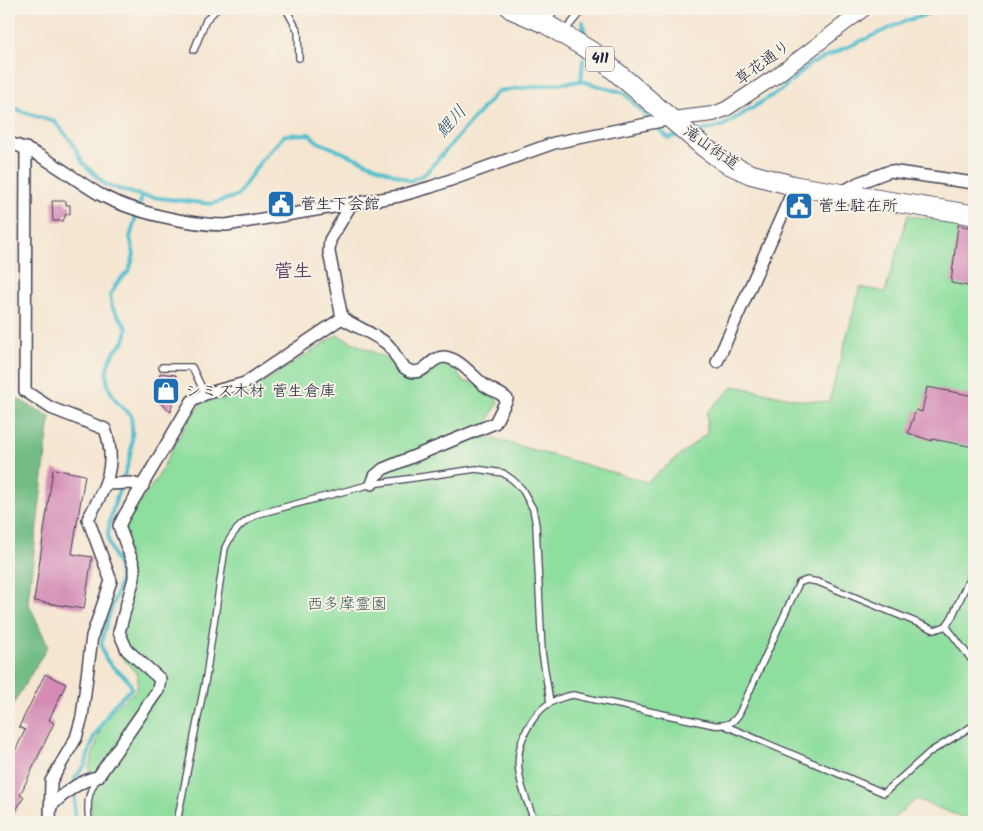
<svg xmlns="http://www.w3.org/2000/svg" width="983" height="831" viewBox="0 0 983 831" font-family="Kalam,'Klee One',sans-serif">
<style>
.green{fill:#8ede9e;stroke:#58806c}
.forest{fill:#72bd85;stroke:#4a7060}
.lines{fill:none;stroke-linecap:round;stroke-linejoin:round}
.stream{stroke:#53bfce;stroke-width:4}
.building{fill:#d48cb5}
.service-casing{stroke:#423f52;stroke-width:8}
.minor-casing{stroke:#423f52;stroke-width:14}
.tertiary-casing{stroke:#423f52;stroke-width:16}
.trunk-casing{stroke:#423f52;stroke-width:21}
.service{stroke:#fff;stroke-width:5.5}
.minor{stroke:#fff;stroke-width:11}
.tertiary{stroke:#fff;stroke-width:14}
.trunk{stroke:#fff;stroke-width:19}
.labels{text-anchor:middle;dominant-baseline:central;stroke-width:4;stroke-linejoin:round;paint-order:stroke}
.shield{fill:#f7f3e8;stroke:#62616f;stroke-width:1}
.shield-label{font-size:15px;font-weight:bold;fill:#22223b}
.street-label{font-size:16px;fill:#22223b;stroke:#f7f3e8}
.poi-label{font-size:16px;fill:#22223b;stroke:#f7f3e8;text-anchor:start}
.park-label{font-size:16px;fill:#425a59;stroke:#f7f3e8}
.water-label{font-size:18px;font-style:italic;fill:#33596e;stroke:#f7f3e8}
.quarter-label{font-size:19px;font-weight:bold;fill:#604766;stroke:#f7f3e8}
</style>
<rect width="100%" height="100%" fill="#f7f3e8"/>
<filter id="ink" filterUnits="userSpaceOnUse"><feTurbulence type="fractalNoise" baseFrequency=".02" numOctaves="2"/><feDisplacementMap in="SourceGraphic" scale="10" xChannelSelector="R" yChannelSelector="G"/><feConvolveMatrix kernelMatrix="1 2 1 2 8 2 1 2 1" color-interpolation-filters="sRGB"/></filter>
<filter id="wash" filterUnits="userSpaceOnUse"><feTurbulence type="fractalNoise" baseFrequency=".0096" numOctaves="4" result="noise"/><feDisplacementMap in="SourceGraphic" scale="20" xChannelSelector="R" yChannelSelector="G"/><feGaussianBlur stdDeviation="1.12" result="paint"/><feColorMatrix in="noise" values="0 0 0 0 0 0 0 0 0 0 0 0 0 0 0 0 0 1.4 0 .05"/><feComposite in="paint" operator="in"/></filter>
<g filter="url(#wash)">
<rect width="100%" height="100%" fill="#f5e6d1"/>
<path class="green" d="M908 215 974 228V822L916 799 890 822H91L89 767 104 718 137 689 138 675 118 653 113 633 130 574 125 524 156 480 185 426 202 402 240 397 337 335 386 358 399 372 421 374 436 362 454 365 462 381 477 384 494 393 498 404 490 416 487 437 647 482 707 433V412L734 386 800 400 829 402 860 287 885 292Z"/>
<path class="forest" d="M9 394 50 417 28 602 48 646 9 711Z"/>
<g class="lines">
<g class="stream">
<path d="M583 22 585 36"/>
<path d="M581 81 583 60"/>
<path d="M9 107 55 122 72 142 83 163 106 185 142 196 211 204 237 196 261 161 285 135 309 134 318 142 410 181 425 174 498 91 581 81 624 93 668 138 682 135"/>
<path d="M696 132 723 126 781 90 810 64 903 22 941 9"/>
<path d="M75 783V778L85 765 94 737 113 706 132 688C126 670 106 671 102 647 100 634 117 597 120 581 122 564 107 549 108 534 110 509 121 488 128 464 133 448 133 432 131 415 112 401 98 378 113 354 122 340 124 348 127 328L112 307 110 295 117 283 129 271 134 255 130 237 142 196"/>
<path d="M74 822 75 790"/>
</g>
</g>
<g id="blocks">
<g class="building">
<path d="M52 201H66V205H70V214H66L63 221H53Z"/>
<path d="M958 225 974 228V287L951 283Z"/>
<path d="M160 373 176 375 171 412 157 400Z"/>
<path d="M927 387 974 396V447L932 439V441L908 433 916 410 922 412Z"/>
<path d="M53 469 85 475 72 554 92 557 84 609 34 601Z"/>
<path d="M45 674 66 684 49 720 54 723 20 795 24 797 9 822V764L25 730 19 727Z"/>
</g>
</g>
</g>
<g filter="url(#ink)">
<use href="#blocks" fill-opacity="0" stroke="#423f52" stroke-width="1"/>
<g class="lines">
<g class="service-casing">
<g id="service">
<path d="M286 9 298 31 299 58"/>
<path d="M548 22 555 9"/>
<path d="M564 32 583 9"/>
<path d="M194 50 206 20 217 9"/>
<path d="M162 367H192L205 394"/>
<path d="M946 626 974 663"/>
<path d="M726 726 884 793 930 752 974 725"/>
<path d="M89 822C87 805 87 794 97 779"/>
<path d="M177 822 206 677 225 548C233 531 241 523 258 514L372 484 476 469 503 473 513 480 522 489 533 509 536 525 542 652 550 702"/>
<path d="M535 822C520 784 507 755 534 718 544 704 556 698 573 695L714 725C725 726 733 724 739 714L799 583 807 580 818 582 935 630 946 626 952 617 974 568"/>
</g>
</g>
<g class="minor-casing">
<g id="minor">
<path d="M9 143C41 151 70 177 99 194 132 212 189 225 226 225L399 196 431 187 554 143 671 119"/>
<path d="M26 148 25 391 51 408 105 429C118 465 105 488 88 519L111 581 92 636 82 717 76 738 51 781 50 822"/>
<path d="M840 193 858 183 890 171 974 183"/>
<path d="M342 318C356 327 372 333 386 343 396 351 397 366 410 371 425 376 430 357 444 357 460 358 473 377 484 385 492 391 500 392 507 399L495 423 383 469 375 476 372 484"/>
<path d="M717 362 795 186"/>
<path d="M106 484 131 483 143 486"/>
<path d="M50 807C63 794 80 780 98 777L158 690 160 679 127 650 119 632 134 578V566L119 526 124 516 192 401 205 394 245 383 342 318 329 252 330 240 352 203"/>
</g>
</g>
<g class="tertiary-casing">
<path id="tertiary" d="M671 119 713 114 726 109 776 76 864 9"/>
</g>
<g class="trunk-casing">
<path id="trunk" d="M511 9 546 24 594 53 705 148 726 163 750 174 795 186 974 215"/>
</g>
<use href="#service" class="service"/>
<use href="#minor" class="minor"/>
<use href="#tertiary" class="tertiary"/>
<use href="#trunk" class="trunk"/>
</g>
</g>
<defs>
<g id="civic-square" transform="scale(1.4375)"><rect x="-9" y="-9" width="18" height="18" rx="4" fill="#1f6fb2" stroke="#f7f3e8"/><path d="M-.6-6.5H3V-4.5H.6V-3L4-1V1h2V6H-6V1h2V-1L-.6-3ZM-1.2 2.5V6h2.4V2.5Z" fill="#fff"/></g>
<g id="shop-square" transform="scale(1.4375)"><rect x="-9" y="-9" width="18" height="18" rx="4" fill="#1f6fb2" stroke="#f7f3e8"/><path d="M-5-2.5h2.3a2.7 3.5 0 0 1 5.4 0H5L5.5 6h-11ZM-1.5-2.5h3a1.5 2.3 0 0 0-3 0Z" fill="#fff"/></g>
</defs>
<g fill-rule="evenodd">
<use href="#civic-square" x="281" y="204"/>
<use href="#civic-square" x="799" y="206"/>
<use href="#shop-square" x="166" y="391"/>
</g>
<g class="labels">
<rect class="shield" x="586" y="46.5" width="28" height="25" rx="4"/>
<g class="shield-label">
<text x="600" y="59">411</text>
</g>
<g class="street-label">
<text transform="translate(763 63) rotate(-36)">草花通り</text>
<text transform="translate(711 148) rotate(35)">滝山街道</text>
</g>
<g class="poi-label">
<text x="300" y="204">菅生下会館</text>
<text x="818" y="206">菅生駐在所</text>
<text x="185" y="391">シミズ木材 菅生倉庫</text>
</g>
<g class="park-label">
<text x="347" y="604">西多摩霊園</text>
</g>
<g class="water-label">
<text transform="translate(452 122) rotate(-48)">鯉川</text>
</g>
<g class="quarter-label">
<text x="293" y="272">菅生</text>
</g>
</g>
<rect width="983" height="831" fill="none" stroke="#f7f3e8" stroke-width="30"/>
</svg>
